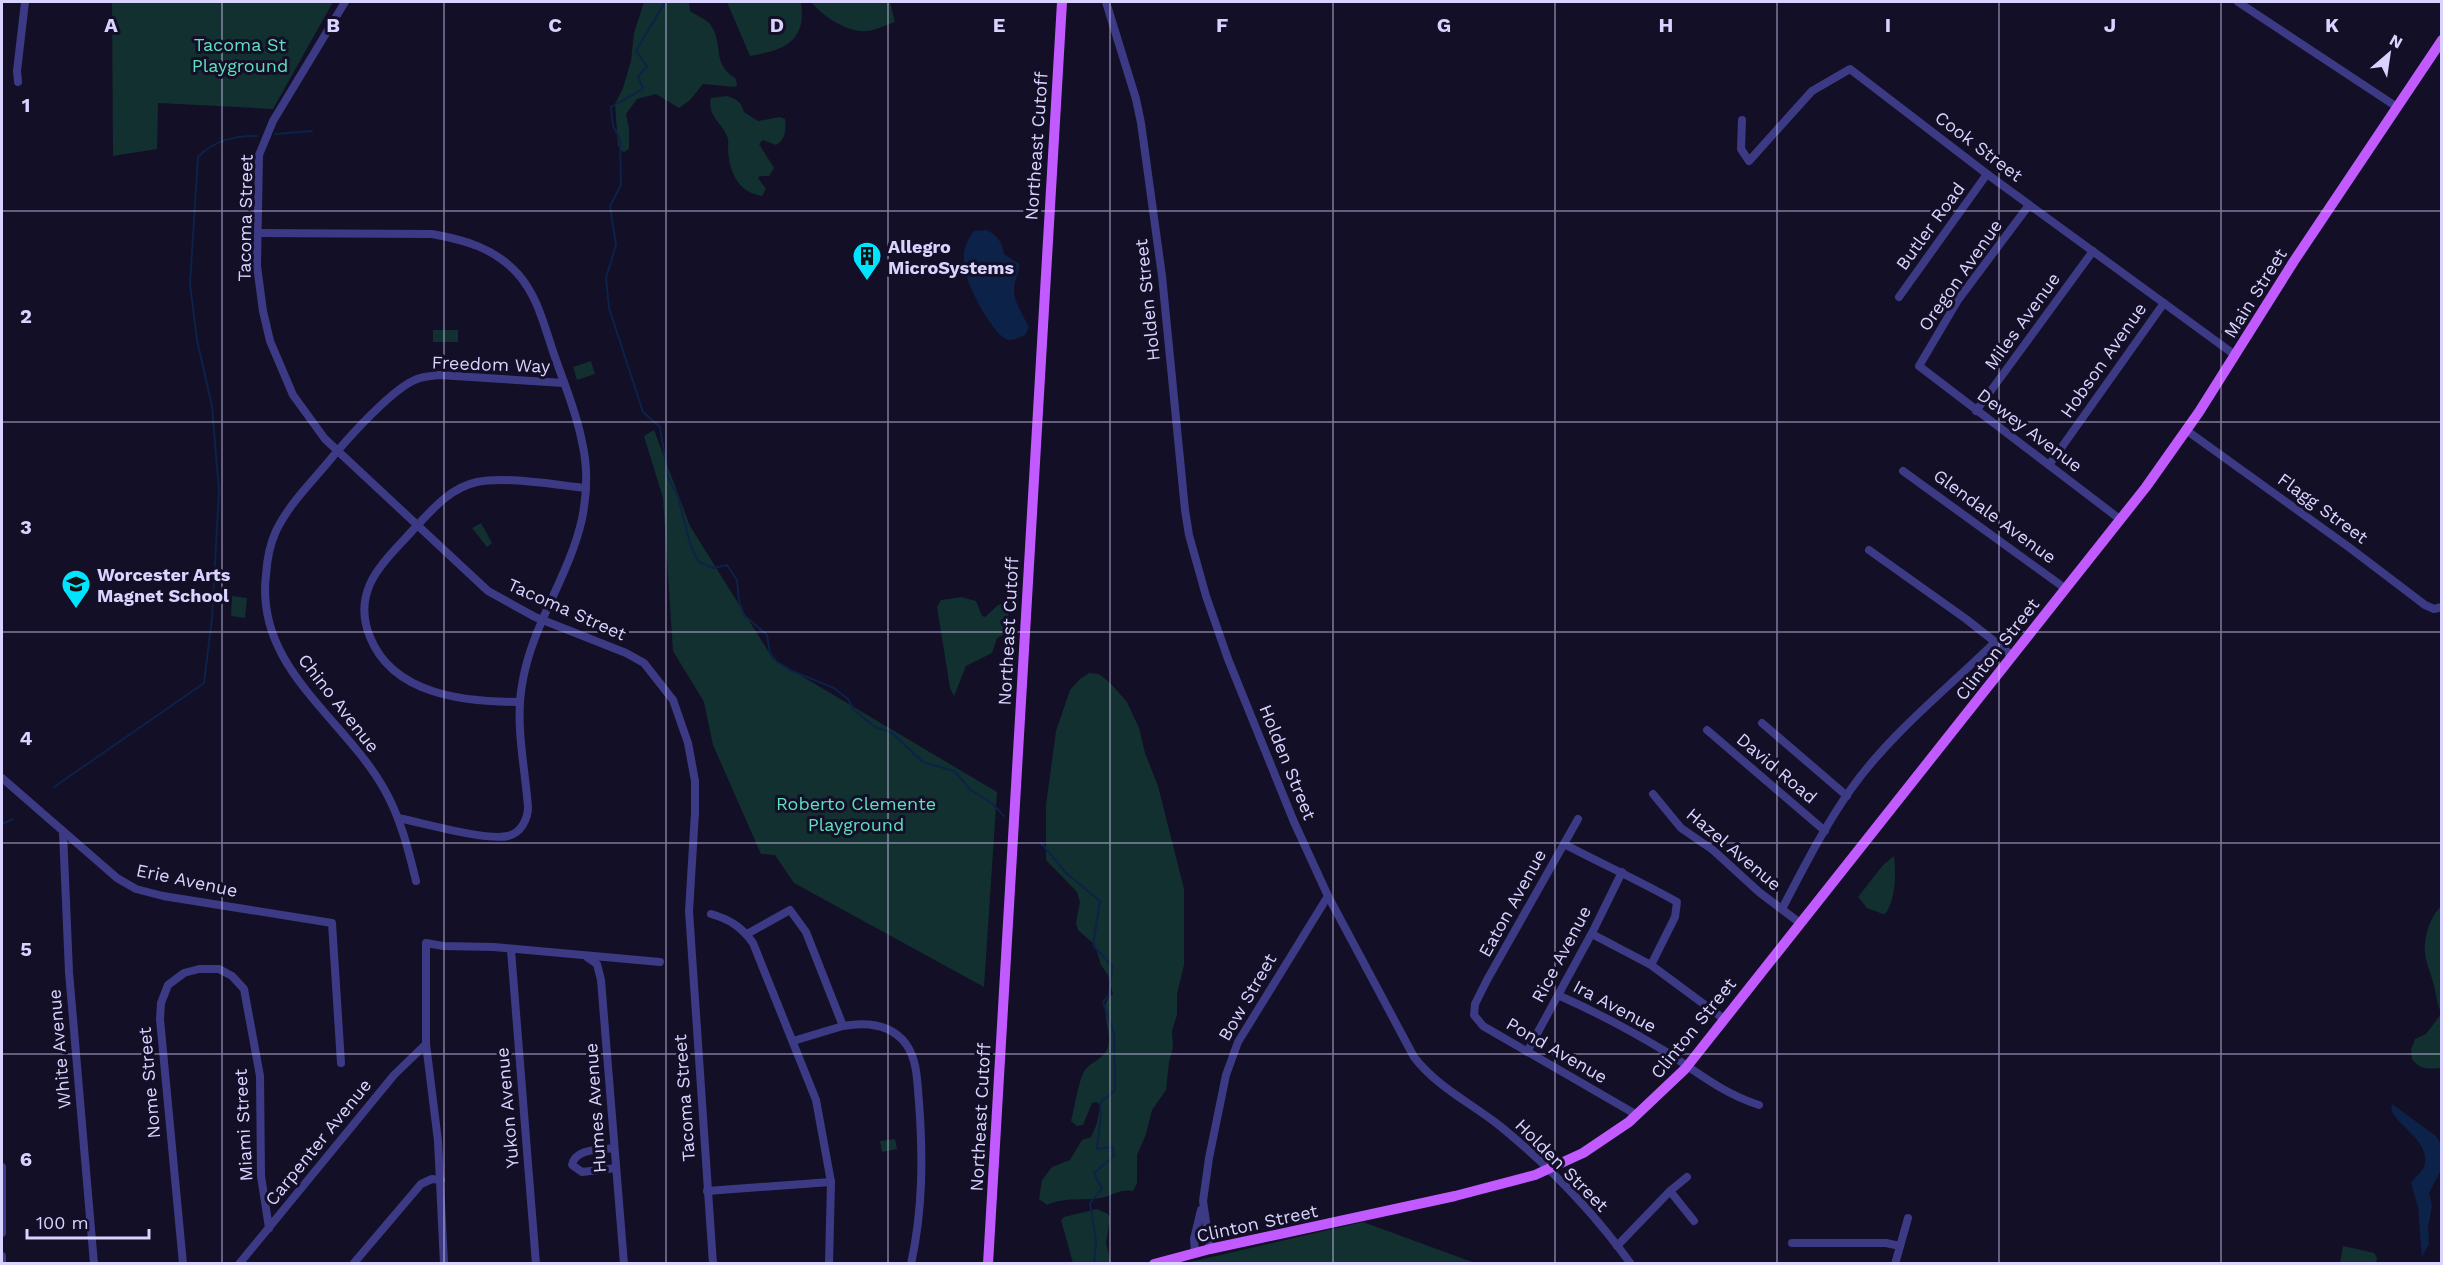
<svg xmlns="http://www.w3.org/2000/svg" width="2443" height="1265" viewBox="0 0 2443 1265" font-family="'Work Sans',sans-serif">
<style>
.green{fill:#12302f}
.water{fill:#0c2248}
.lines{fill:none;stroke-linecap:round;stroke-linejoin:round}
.stream{stroke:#0c2248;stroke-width:2}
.minor{stroke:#3d3a85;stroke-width:8}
.major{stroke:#c25bff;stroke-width:10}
.grid{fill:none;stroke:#d9d4ff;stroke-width:1.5;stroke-opacity:0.55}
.labels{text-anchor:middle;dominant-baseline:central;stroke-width:6;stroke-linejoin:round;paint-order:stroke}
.park-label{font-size:18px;fill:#5fe0c0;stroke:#130f26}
.street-label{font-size:18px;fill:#d9d4ff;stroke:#130f26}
.poi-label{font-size:18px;font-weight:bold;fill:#d9d4ff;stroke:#130f26;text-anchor:start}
.grid-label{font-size:20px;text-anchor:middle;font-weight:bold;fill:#d9d4ff;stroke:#130f26;stroke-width:6;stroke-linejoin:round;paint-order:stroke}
</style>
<rect width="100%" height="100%" fill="#130f26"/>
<g class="green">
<path d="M112 2H333L273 109 158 103 157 149 113 156Z"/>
<path d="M644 2H689L690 11C696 15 706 19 710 24 725 45 710 62 736 79L737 85 735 87 703 84 690 100 679 108 656 94 637 99 626 114 629 128V149L624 152 620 150 618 145 615 104 623 88 631 61 634 33Z"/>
<path d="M727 2H801C807 42 784 50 750 56Z"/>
<path d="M811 2H890L895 22C886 25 876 30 867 31 847 33 823 16 811 2Z"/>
<path d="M727 96C737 99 741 102 744 112L758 121 780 117 785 119C786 130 786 139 776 145L763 140 759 144 774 168 769 176H760L758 178 766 189 762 196C738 192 730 173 728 151 728 146 729 140 727 136 721 122 707 116 711 98Z"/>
<rect x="433" y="330" width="25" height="12"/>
<path d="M591 361 595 374 577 380 573 367Z"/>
<path d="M654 430 690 526 773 659 997 792 984 987 794 883 775 855 761 854 713 745 704 702 673 651 663 498 644 436Z"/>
<path d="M481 523 492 543 487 547 472 528Z"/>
<path d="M232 596 247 598 245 618 231 616Z"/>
<path d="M961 597 976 601 982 616 985 617 998 605 1002 604C1008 614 1014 620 1008 632L997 638 992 653 966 666 954 696 950 688 937 607 941 600Z"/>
<path d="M1089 673 1099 674 1110 683 1127 702 1139 728 1145 753 1158 786 1184 889V965L1177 994V1015L1172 1031 1173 1047 1169 1062 1166 1090 1152 1110 1146 1134 1137 1155V1183L1133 1191C1119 1190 1117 1193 1105 1197 1085 1202 1066 1196 1047 1205L1039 1199 1042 1180 1052 1167 1070 1160 1082 1140 1091 1137 1096 1126 1101 1105 1096 1102 1092 1103 1083 1125 1077 1126 1071 1121C1075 1107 1078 1081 1085 1070 1092 1061 1104 1059 1108 1047 1113 1030 1096 1004 1113 994L1108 975 1101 965 1095 945 1078 930 1076 923 1080 902 1077 892 1046 860V805L1056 731 1070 690 1080 679Z"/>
<path d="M1894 856C1896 874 1896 897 1886 913L1883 914 1867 908 1858 897 1883 865Z"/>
<path d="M2441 906V1012C2437 1004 2437 999 2435 990 2433 979 2428 969 2426 959 2422 940 2429 919 2441 906Z"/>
<path d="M2441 1014V1068C2429 1069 2420 1070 2412 1059L2411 1050 2415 1039 2426 1034Z"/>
<path d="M895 1139 897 1149 882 1152 880 1141Z"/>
<path d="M1097 1209 1108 1214 1110 1219 1106 1243 1111 1263H1073L1061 1220 1064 1217Z"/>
<path d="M1363 1222 1475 1263H1186Z"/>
<path d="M2343 1246 2374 1253 2377 1258 2376 1263H2340Z"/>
</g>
<g class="water">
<path d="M987 230C998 236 1002 242 1004 254L1019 264C1020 273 1014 280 1014 289 1014 303 1023 315 1029 327L1025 335C1019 337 1012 342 1006 339 996 334 988 319 982 310 969 286 953 256 974 231Z"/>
<path d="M2392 1104 2436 1136 2440 1143 2441 1170 2429 1193 2432 1206 2428 1227 2429 1244 2422 1257 2418 1207 2411 1183C2415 1176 2423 1172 2425 1164 2430 1137 2385 1120 2392 1104Z"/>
</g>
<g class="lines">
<g class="stream">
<path d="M665 2 636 51 647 66 638 77 643 89 611 107 613 126 620 139 621 185 610 206 616 245 606 278 609 308 643 412 660 427 668 477 678 497 691 547 699 562 714 568 727 565 737 580 739 601 744 615 767 635 770 653 777 662 792 671 834 688 848 699 854 710 875 727 892 733 923 762 954 771 971 790 993 804 1004 816"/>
<path d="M275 134 312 131"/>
<path d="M54 787 204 683 212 618 219 491 212 406 197 340 190 284 198 157C213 141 236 135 257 136"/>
<path d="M2 824 13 819"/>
<path d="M1041 843 1066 873 1100 901 1093 945 1112 966 1109 995 1103 1002 1114 1033 1115 1090 1100 1103 1101 1115 1097 1149 1113 1147 1114 1156 1094 1173 1102 1189 1090 1203 1096 1241 1094 1264"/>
</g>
<g class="minor">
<path d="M345 2 273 121 259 155 257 266 263 311 270 341 293 395 325 439 488 591 535 617 626 653 644 663 673 700 688 743 695 781V813L689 911 713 1264"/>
<path d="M1106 2 1136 99 1141 123 1162 276 1185 510 1189 535 1206 596 1228 659 1294 822 1328 896 1414 1057C1437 1087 1471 1103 1500 1126 1549 1166 1594 1213 1631 1264"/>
<path d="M2238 2 2397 107"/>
<path d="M18 82 17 71 25 2"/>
<path d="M1742 120 1741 149 1749 161 1812 91 1850 69 1987 174 2235 355"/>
<path d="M2029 205 1958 300 1919 366 2121 520"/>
<path d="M257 233 432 234C465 240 494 248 517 273 539 297 545 330 556 360 565 386 577 414 582 442 588 467 587 494 582 519 569 577 531 626 522 685 515 725 525 767 528 807 528 819 521 833 508 836 486 841 423 823 398 818"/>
<path d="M1899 297 1987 174"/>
<path d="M1976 411 2093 251"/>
<path d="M2186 430 2350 548 2425 605 2434 609 2442 607"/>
<path d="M2049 465 2164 303"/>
<path d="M1903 471 2066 589"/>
<path d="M1869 550 1966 619 2013 656"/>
<path d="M520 702C465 702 393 695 370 637 363 620 362 602 370 584 379 564 398 547 412 531 431 511 449 488 477 482 505 476 556 485 586 488"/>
<path d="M1762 723 1847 796"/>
<path d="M1707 730 1825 831"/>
<path d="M2 778 117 878 136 889 163 896 332 923 341 1063"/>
<path d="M1653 794 1681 828 1713 850 1759 892 1800 923"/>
<path d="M1578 819 1487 980 1475 1004 1474 1015 1483 1026 1637 1115"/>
<path d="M63 832 69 972 94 1264"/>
<path d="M1564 844C1602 864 1640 881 1677 902L1675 917 1651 965"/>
<path d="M416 881C408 848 400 816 383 787 342 716 255 667 266 575 267 560 270 544 276 531 290 502 314 480 334 455 351 435 393 388 417 379 424 376 432 376 439 375L564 383"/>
<path d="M1782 909C1803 869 1824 827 1851 789 1890 734 1947 689 1995 642"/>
<path d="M711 914C729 919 742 927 753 943L816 1100 831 1182 829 1264"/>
<path d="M747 934 790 910 806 932 843 1026C866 1022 891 1024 906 1044 918 1061 917 1083 919 1102 923 1157 923 1209 911 1264"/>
<path d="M1592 934 1651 965 1724 1019"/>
<path d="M511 950 536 1264"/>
<path d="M588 958 597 964 601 980 624 1264"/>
<path d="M1558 995C1596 1012 1632 1031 1668 1053 1698 1073 1724 1094 1759 1105"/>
<path d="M793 1041 843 1026"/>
<path d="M1527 1052 1593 931 1622 872"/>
<path d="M614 1148C600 1150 575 1148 572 1165L582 1172 616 1168"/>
<path d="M707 1191 831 1182"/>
<path d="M1670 1191 1694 1221"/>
<path d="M2 1233V1167"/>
<path d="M1792 1243H1886L1900 1246"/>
<path d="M1617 1246 1670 1191 1687 1177"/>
<path d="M1210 1249 1203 1201 1209 1158 1226 1075 1238 1042 1328 896"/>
<path d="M1195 1252 1194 1239 1201 1210"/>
<path d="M2 1256V1264"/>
<path d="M183 1264 160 1019 161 1003 168 985 184 973 199 969H219L232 976 244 989 260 1076 261 1176 269 1228"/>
<path d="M239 1264 394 1075 426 1044"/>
<path d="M353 1264 421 1184 432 1179 441 1180"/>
<path d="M444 1264 438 1141 426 1044V943L443 946 494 947 660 962"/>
<path d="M1895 1264 1908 1218"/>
</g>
<g class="major">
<path d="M988 1264 1062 2"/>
<path d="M1154 1264 1210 1249 1455 1196 1535 1175 1583 1153 1629 1122 1685 1069 2146 487 2199 412 2294 261 2442 40"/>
</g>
</g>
<path class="grid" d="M222 2V1264M444 2V1264M666 2V1264M888 2V1264M1110 2V1264M1333 2V1264M1555 2V1264M1777 2V1264M1999 2V1264M2221 2V1264M2 211H2442M2 422H2442M2 632H2442M2 843H2442M2 1054H2442"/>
<defs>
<g id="building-pin" transform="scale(1.5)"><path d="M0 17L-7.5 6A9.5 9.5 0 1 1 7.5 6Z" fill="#00e5ff" stroke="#130f26"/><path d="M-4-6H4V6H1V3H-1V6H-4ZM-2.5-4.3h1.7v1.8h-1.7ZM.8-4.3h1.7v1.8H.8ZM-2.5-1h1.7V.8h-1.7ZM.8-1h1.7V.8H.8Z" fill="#111"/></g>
<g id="school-pin" transform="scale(1.5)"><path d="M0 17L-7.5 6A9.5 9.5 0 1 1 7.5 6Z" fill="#00e5ff" stroke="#130f26"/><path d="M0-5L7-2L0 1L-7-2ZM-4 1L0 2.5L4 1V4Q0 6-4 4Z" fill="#111"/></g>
</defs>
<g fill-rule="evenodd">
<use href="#building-pin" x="867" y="256"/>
<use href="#school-pin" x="76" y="584"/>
</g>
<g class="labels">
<g class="park-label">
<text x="240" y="44">Tacoma St<tspan x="240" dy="21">Playground</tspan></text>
<text x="856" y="803">Roberto Clemente<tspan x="856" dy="21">Playground</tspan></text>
</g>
<g class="street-label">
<text transform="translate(1036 146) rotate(-86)">Northeast Cutoff</text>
<text transform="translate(1979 146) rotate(37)">Cook Street</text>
<text transform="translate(245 218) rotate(-89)">Tacoma Street</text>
<text transform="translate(1930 226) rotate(-54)">Butler Road</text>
<text transform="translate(1960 275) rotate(-55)">Oregon Avenue</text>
<text transform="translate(2255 293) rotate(-58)">Main Street</text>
<text transform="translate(1147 300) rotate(-96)">Holden Street</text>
<text transform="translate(2022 321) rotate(-54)">Miles Avenue</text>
<text transform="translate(2103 360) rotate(-55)">Hobson Avenue</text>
<text transform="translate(491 364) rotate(2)">Freedom Way</text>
<text transform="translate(2030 430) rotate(37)">Dewey Avenue</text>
<text transform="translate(2323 508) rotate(36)">Flagg Street</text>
<text transform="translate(1995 516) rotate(36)">Glendale Avenue</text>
<text transform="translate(567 609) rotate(24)">Tacoma Street</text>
<text transform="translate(1008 631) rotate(-87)">Northeast Cutoff</text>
<text transform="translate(1997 649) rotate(-52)">Clinton Street</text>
<text transform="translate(339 703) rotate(52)">Chino Avenue</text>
<text transform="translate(1288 762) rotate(68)">Holden Street</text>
<text transform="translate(1777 768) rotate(40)">David Road</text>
<text transform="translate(1734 849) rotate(40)">Hazel Avenue</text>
<text transform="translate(187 880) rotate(12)">Erie Avenue</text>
<text transform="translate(1512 903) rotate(-61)">Eaton Avenue</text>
<text transform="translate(1561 954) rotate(-62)">Rice Avenue</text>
<text transform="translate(1247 997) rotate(-60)">Bow Street</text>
<text transform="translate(1615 1006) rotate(28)">Ira Avenue</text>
<text transform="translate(1693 1028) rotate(-51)">Clinton Street</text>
<text transform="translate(59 1049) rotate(-95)">White Avenue</text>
<text transform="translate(1557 1050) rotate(30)">Pond Avenue</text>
<text transform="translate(149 1083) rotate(-95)">Nome Street</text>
<text transform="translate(684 1098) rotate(-94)">Tacoma Street</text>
<text transform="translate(507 1108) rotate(-95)">Yukon Avenue</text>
<text transform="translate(595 1108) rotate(-94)">Humes Avenue</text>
<text transform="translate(980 1117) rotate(-87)">Northeast Cutoff</text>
<text transform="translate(243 1125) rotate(-93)">Miami Street</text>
<text transform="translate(318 1142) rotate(-51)">Carpenter Avenue</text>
<text transform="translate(1562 1165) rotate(45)">Holden Street</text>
<text transform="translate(1257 1223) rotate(-12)">Clinton Street</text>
</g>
<g class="poi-label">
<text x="888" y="246">Allegro<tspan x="888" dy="21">MicroSystems</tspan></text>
<text x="97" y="574">Worcester Arts<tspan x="97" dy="21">Magnet School</tspan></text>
</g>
</g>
<g class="grid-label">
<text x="111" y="32">A</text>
<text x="333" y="32">B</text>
<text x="555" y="32">C</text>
<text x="777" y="32">D</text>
<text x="999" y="32">E</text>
<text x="1222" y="32">F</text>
<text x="1444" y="32">G</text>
<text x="1666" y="32">H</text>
<text x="1888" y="32">I</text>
<text x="2110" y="32">J</text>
<text x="2332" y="32">K</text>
<text x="26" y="112">1</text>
<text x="26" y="323">2</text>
<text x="26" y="534">3</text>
<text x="26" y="745">4</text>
<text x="26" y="956">5</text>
<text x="26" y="1166">6</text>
</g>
<rect width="2443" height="1265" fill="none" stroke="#d9d4ff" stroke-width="6"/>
<g transform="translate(2389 54) rotate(29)" stroke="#130f26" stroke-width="4.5" paint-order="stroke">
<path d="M0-4.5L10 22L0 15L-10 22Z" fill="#d9d4ff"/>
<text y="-9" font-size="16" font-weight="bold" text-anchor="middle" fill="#d9d4ff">N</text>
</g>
<path d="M27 1229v9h122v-9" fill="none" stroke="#d9d4ff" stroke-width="3"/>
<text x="36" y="1229" font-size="18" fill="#d9d4ff" stroke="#130f26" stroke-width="4.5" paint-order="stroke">100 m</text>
</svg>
